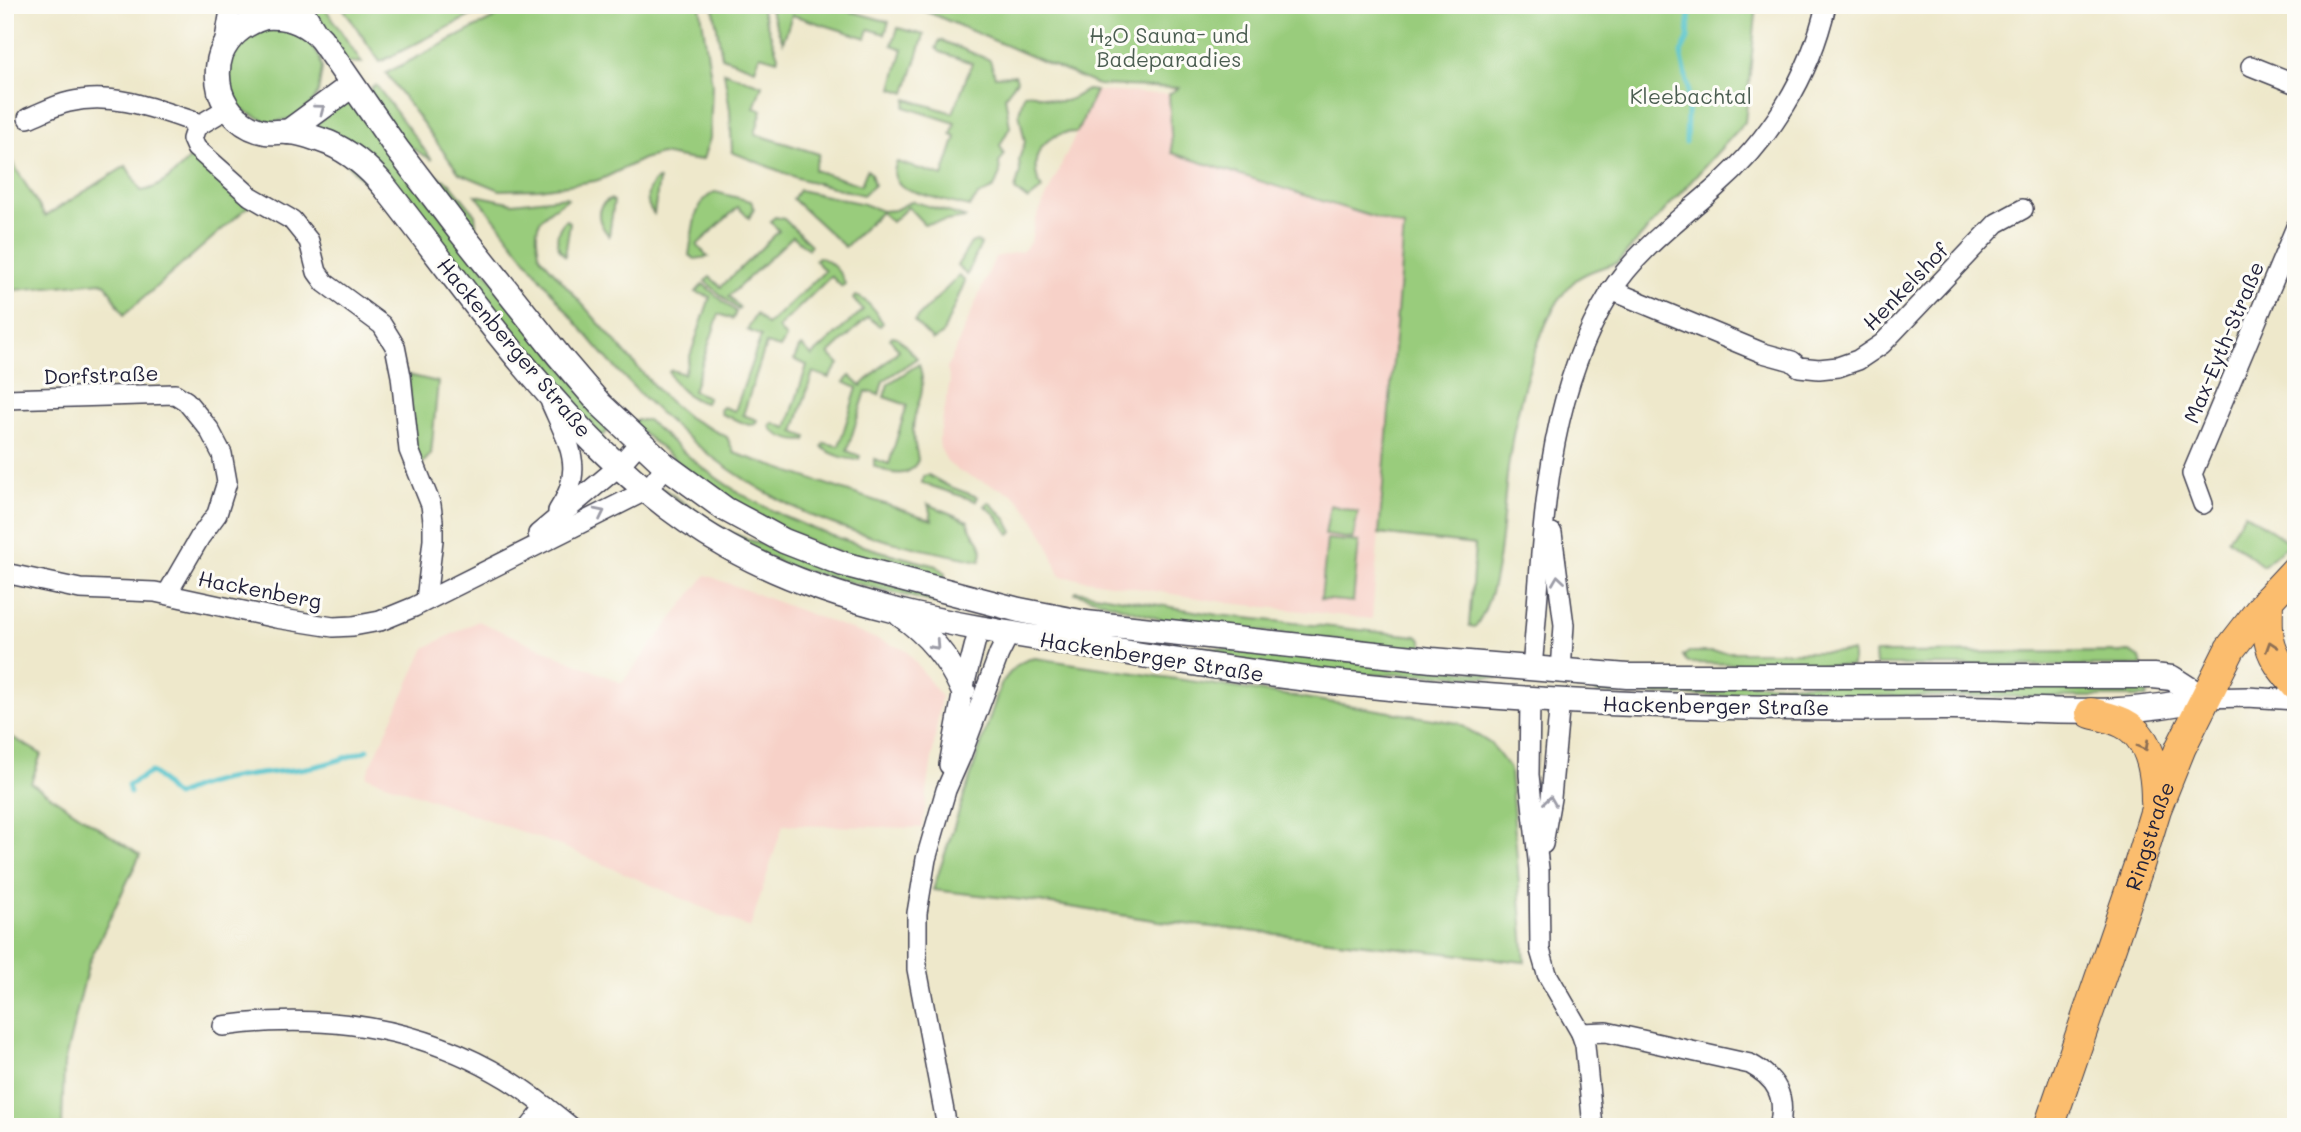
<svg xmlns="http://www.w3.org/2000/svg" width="2301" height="1132" viewBox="0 0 2301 1132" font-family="Mali,sans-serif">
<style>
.built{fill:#f7d1c8}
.green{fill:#99cc7c;stroke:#5e775c;stroke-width:2}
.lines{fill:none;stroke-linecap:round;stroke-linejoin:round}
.stream{stroke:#56c4cc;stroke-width:5}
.minor-casing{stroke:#414051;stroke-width:22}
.tertiary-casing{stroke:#414051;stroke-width:27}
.primary-casing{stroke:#414051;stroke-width:32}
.minor{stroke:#fff;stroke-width:19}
.tertiary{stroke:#fff;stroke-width:24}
.primary{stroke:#fbbd6e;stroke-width:30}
.oneway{stroke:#9c9ca7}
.oneway2{stroke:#8e7054}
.labels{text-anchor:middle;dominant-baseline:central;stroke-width:6;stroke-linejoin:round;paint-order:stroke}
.park-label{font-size:21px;fill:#4c5e52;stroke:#fdfcf7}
.street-label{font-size:21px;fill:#22223b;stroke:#fdfcf7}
</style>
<rect width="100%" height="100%" fill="#fdfcf7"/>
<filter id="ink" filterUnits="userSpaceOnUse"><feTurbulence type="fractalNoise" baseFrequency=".0143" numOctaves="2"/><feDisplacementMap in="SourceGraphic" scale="14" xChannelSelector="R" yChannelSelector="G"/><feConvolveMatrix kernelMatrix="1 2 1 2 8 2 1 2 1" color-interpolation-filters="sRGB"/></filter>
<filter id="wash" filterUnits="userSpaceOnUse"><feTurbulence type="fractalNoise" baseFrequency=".00686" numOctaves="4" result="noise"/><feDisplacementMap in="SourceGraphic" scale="28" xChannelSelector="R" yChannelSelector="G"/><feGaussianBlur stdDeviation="1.57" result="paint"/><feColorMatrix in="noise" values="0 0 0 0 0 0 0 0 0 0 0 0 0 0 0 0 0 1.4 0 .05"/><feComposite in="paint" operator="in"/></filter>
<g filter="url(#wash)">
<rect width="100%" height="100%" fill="#eee8cb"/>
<g class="built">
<path d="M1096 91 1169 94 1172 153 1404 227 1372 619 1230 603 1060 576 1046 540 1030 513 1013 494 960 472 948 463 940 448 939 439 950 381 947 369 995 257 1023 251 1031 241 1035 221Z"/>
<path d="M706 575 906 650 941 696 922 828 783 825 750 928 566 848 366 776 425 648 478 621 622 683Z"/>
</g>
<g class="green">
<path d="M307 5H323L362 63 345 62Z"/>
<path d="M341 5H492L380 62Z"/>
<path d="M519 5H700L712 84 710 138 703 159 693 160 661 154 643 159 604 178 595 181 539 189 500 190 459 173 386 73Z"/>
<path d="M713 5H760L778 56 777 60 760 55 755 69 722 57Z"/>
<path d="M768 5H818L857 13 889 22 885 34 869 29 866 38 792 15 783 42Z"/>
<path d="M911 5H1757L1745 122 1617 263C1603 267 1589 271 1577 279 1539 309 1515 414 1509 461 1501 510 1504 587 1475 627L1469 626 1475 545 1379 534 1404 227 1172 153 1169 94 1178 88 1098 85Z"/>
<path d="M275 24 307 38 320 58 322 69 318 93 312 103 294 118 270 123 238 108 224 65 252 28Z"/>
<path d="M898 28 924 35 906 93 892 88 903 49 892 45Z"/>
<path d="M940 40 990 60 995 76 1015 75 1017 80 1005 96 1010 127 1000 145 1004 155 999 163 1000 173 994 188 978 196 969 207C954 203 914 194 903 187 893 180 892 172 897 162L943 176 956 137 951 135 955 123 905 107 907 99 953 113 972 63 940 52 936 48Z"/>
<path d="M724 72 762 85 754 108 762 110 755 134 819 154 814 170 861 185 867 170 871 173 874 185 863 195 797 178 734 153 732 151 730 110Z"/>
<path d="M376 85 432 160 405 144 370 93 371 88Z"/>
<path d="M1087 90 1096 91 1077 132C1042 132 1026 159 1042 189L1028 200 1015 190 1020 172 1019 159 1025 142 1019 113 1024 94C1039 90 1052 106 1068 100 1074 98 1081 93 1087 90Z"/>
<path d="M348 100 611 427 601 437 312 126Z"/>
<path d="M193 155 250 205 124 315 106 284 101 282 5 291V160L9 157 45 216 126 166 141 191C161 189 179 170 193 155Z"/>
<path d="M428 171 450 183 475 214 476 225H472L450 205Z"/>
<path d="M657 179 659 180 654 214C644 203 646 188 657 179Z"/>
<path d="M799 190 864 204 882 211 895 210 912 201 967 218 924 224 908 207 892 222 881 212 845 247 793 199Z"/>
<path d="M715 192 751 201 754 209 749 218 738 207 697 245 708 257 695 259 689 255C693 233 692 202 715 192Z"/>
<path d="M476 195 513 203 566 197 568 199C540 216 531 222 540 256L662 395 689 418 727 437 734 453 932 520 928 504 968 521C970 538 987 539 980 561 925 550 867 539 815 517 661 450 576 322 476 195Z"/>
<path d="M610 199 614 201 609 236C599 224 592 208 610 199Z"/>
<path d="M775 217 784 219 811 245 808 249 793 236 729 296 740 308 738 310 705 281 710 277 721 287 779 231 770 221Z"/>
<path d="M566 220 570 222 565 256C554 246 555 230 566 220Z"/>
<path d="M976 241 981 244 967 275 957 266 971 243Z"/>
<path d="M818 257C829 259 842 273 845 284L842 287 831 276 778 328 786 338 780 348 766 344 743 415 757 420 756 424 749 425 721 414 720 410 723 407 735 411 761 336 747 330 756 314 767 325 825 271 815 260Z"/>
<path d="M959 276 965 281 942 335 933 340 914 321Z"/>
<path d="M703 284 736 312 733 319 719 314 693 391 708 397 705 403C691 400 674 386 669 372L671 370 684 374 710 297 696 292Z"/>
<path d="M855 296C867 298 876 313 883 323L880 326 868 317 829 354 839 364 829 378 813 372 794 432 807 437 806 440C796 443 774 436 770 426L773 423 787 428 807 365 794 360 799 348 802 346 812 356 863 310 853 299Z"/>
<path d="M892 336 897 337 917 358 883 381 879 395 866 391 847 451 860 456 859 459C849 461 830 454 822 447L824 443 839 446 857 388 844 382 850 376 861 386 899 350 890 339Z"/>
<path d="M919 364C929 398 913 403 913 431 913 441 917 450 918 460 909 480 890 474 874 466V459L889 464 907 405 884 397 888 384Z"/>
<path d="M408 375 438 382 431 454 421 465 416 454Z"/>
<path d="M637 420H647C673 443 698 466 727 485 791 527 864 548 937 566L945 574V581L823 548 714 492 632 424Z"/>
<path d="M928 475 948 486 978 497 976 501 922 483 923 476Z"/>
<path d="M662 488 725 530 739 536 826 568 942 599 941 604 791 568 718 532Z"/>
<path d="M989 502 1006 519 1013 532 1010 535 995 514 985 506Z"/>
<path d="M1330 505 1358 512 1353 539 1325 535Z"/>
<path d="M2245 513 2290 543 2263 566 2228 539Z"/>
<path d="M1327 539 1359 542 1353 602 1321 599Z"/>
<path d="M1076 591 1218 615 1417 636 1422 640 1424 650 1163 620 1075 593Z"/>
<path d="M1114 639 1498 674V678L1429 674 1349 675 1246 664Z"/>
<path d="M1689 652H1852V666L1688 663 1683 656Z"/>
<path d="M2130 652 2140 658 2142 666 1876 665 1875 653Z"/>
<path d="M1035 658 1298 697 1458 723 1491 744 1510 769 1525 962 1159 921 1032 901 933 890 1001 684C1011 671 1018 660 1035 658Z"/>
<path d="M1742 684H2148L2147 697 1711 696 1596 693V688L1665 690Z"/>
<path d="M5 733 41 754 31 783 140 855 89 962 64 1064 62 1127H5Z"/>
</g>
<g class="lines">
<g class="stream">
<path d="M1686 142 1688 87 1681 53 1688 39 1690 5"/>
<path d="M130 793 128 785 151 772C162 777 165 790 176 796 213 776 259 775 299 769 324 766 345 758 368 750"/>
</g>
</g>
</g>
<g filter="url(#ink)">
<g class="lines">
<g class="minor-casing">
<g id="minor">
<path d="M301 5 318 33"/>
<path d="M224 45 231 5"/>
<path d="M2251 66 2296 84"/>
<path d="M228 108 196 127 192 139 196 148 250 196 292 220 309 241 317 272 325 283 382 325 395 346 401 376 409 450 431 505 433 521V540L426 600"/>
<path d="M28 118C41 113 55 105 69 102 114 91 158 110 201 124"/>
<path d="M1611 290 1763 353 1792 361 1799 367 1819 369 1838 367 1858 360 1882 344 1997 223 2023 209"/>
<path d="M5 399 175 394 186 401 209 429 222 454 227 482 217 514 200 537 167 594"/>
<path d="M551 403C569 444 586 470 558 511"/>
<path d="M2203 504 2192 474 2296 227"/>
<path d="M1552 533 1564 625 1561 671"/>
<path d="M538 534 618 467 639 443"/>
<path d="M5 573 80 589 155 592 276 618 333 627 353 626 380 621 414 607 647 490 666 466"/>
<path d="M1532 668C1544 541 1541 405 1610 293 1636 251 1679 220 1715 188 1770 140 1810 77 1826 5"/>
<path d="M1530 698 1529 775 1539 869 1540 950 1547 974 1581 1033 1585 1045 1593 1127"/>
<path d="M2203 698 2247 697 2296 700"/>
<path d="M949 765 963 690 979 628"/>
<path d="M1543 844 1551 798 1560 700"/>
<path d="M223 1026C322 1013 421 1026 507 1079 530 1093 550 1110 571 1127"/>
<path d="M1581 1033 1606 1032 1750 1064C1776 1078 1787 1096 1779 1127"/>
<path d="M530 1127 546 1107"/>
<path d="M947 1127 917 969V913L926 859 946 790 961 756 999 654 1009 634"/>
</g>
</g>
<g class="tertiary-casing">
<g id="tertiary">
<path d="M265 17C288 15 306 22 321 39L397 149 458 229 559 356 600 404 666 466 725 509 784 541 843 564 1019 610 1086 623 1432 660 1627 676H2153L2172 678 2203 698C2116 720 2032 707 1944 708 1766 710 1589 706 1412 690 1305 681 1199 665 1094 647 969 627 840 610 728 547 586 468 483 312 384 186 369 168 352 153 329 143 318 139 300 132 288 132 280 131 274 133 266 132 245 129 226 112 220 91 217 79 217 66 221 54 229 35 245 23 265 17Z"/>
<path d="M288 132 352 85"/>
<path d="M901 615C930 635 949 659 963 690"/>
</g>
</g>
<g class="primary-casing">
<g id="primary">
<path d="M2268 600C2267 643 2267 652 2296 685"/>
<path d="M2091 713C2102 716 2113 718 2123 723 2151 737 2156 774 2156 801"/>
<path id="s1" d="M2049 1127 2139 865 2156 809 2181 747 2230 649 2268 600 2296 570"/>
</g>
</g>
<use href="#minor" class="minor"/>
<use href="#tertiary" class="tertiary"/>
<use href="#primary" class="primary"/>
</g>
<defs><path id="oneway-chevron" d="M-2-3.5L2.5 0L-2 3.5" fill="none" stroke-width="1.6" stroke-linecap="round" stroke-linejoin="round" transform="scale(1.75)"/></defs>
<g class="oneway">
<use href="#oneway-chevron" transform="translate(320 109) rotate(-37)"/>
<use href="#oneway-chevron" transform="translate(600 513) rotate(-26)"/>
<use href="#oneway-chevron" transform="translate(1558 580) rotate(-98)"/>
<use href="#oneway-chevron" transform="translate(935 645) rotate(48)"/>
<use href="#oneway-chevron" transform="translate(1550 801) rotate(-82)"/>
</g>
<g class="oneway2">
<use href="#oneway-chevron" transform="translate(2271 646) rotate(-108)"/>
<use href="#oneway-chevron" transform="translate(2144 746) rotate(61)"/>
</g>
</g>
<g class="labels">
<g class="park-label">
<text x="1169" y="34">H₂O Sauna- und<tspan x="1169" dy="24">Badeparadies</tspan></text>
<text x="1691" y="95">Kleebachtal</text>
</g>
<g class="street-label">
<text transform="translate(1905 286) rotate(-46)">Henkelshof</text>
<text transform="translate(2223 342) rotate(-67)">Max-Eyth-Straße</text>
<text transform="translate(515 347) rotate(50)">Hackenberger Straße</text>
<text transform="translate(101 374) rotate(-2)">Dorfstraße</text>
<text transform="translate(260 589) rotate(11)">Hackenberg</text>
<text transform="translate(1152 656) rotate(9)">Hackenberger Straße</text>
<text transform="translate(1716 705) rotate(1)">Hackenberger Straße</text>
<text stroke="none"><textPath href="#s1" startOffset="308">Ringstraße</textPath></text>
</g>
</g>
<rect width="2301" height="1132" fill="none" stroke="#fdfcf7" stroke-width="28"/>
</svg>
